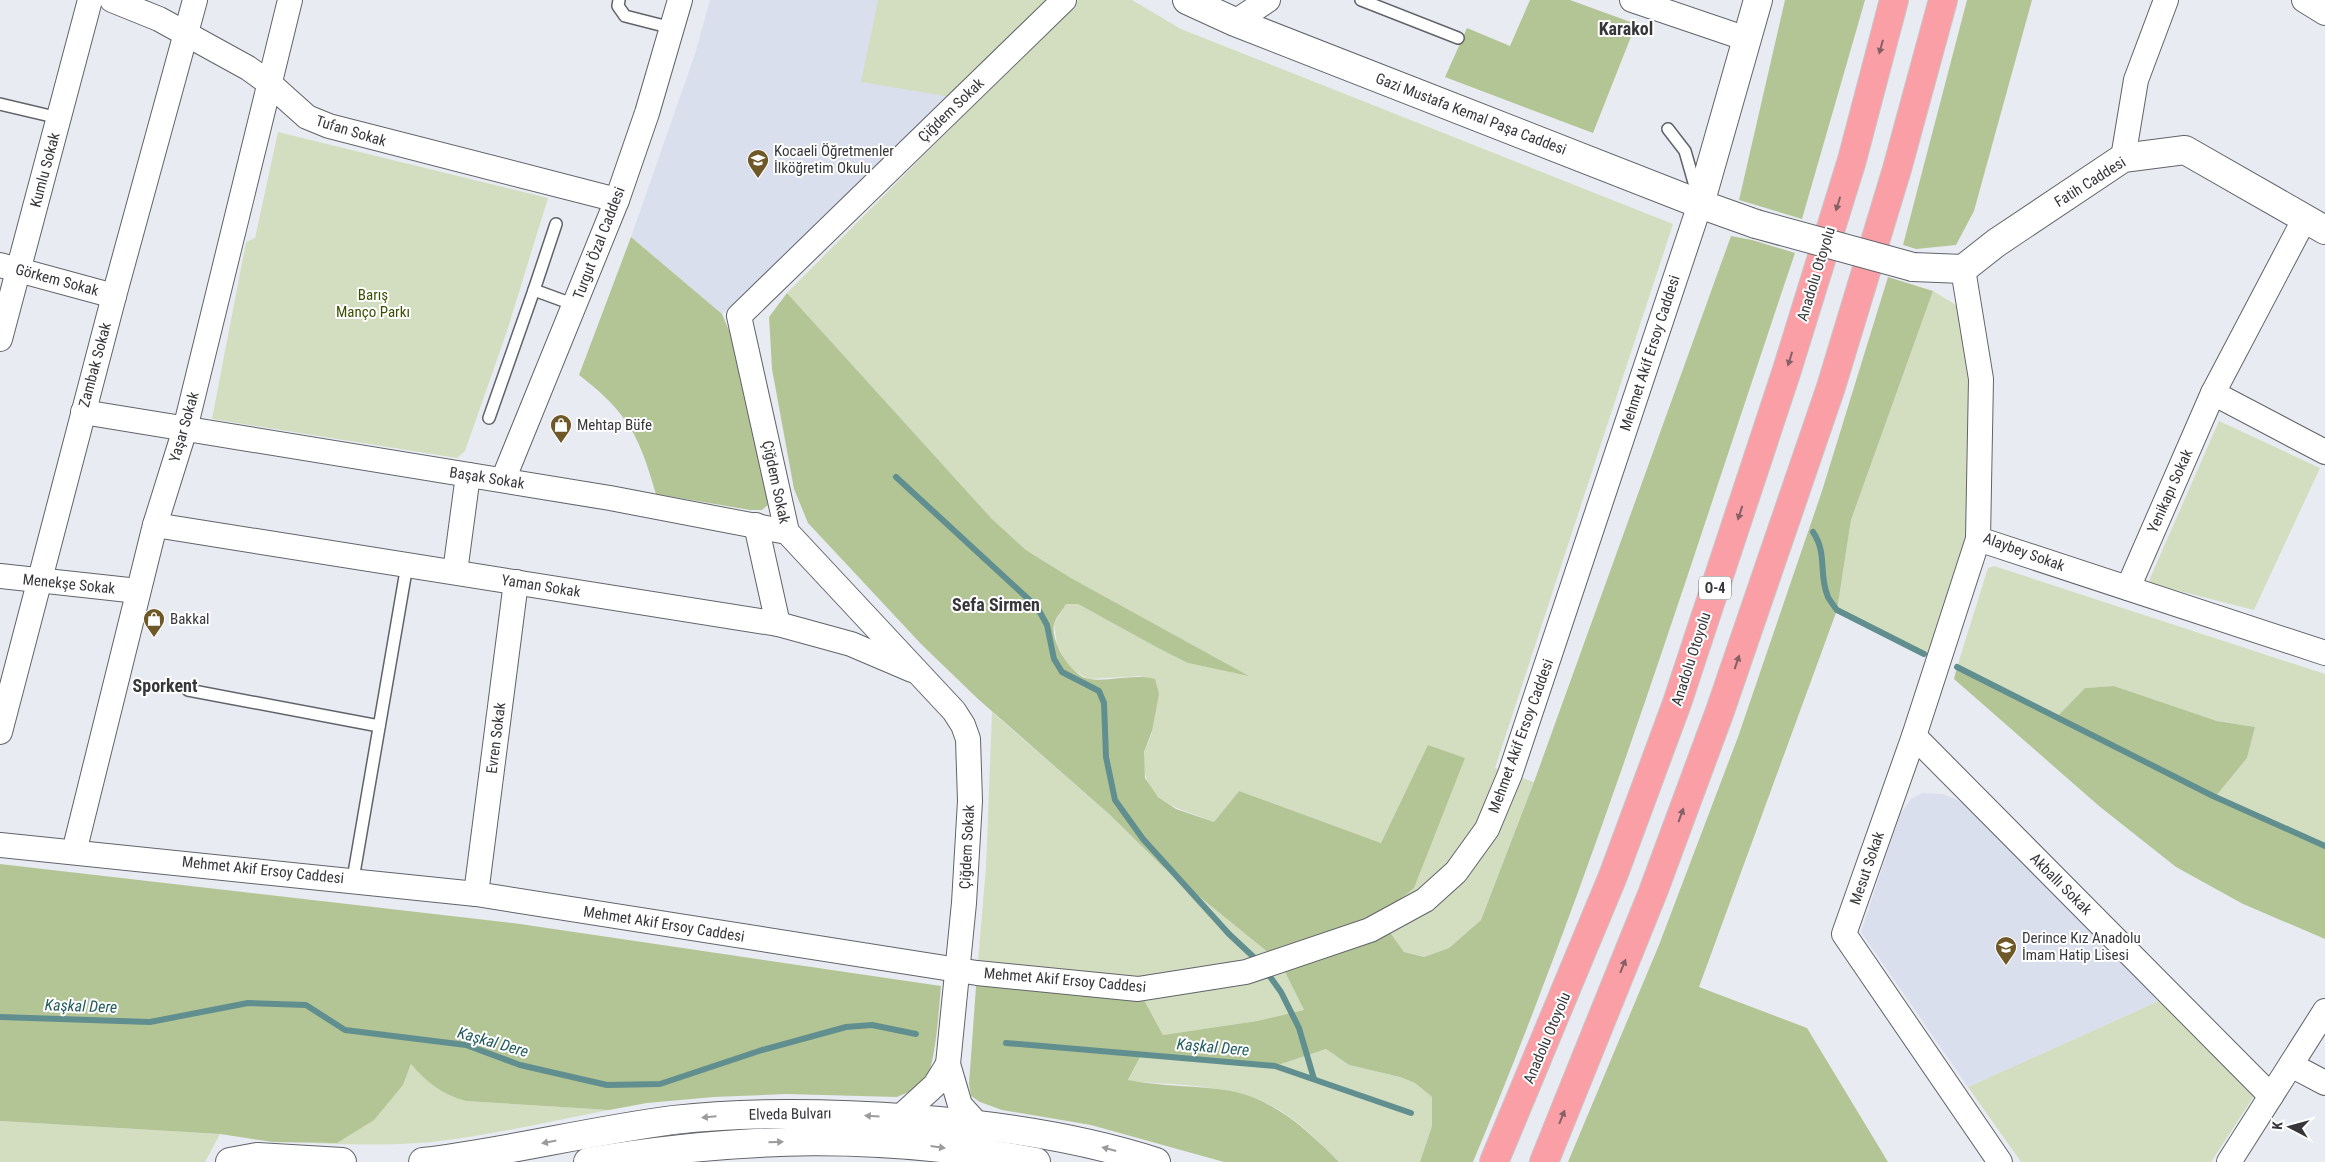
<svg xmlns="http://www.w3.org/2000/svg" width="2325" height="1162" viewBox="0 0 2325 1162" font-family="'Roboto Condensed',sans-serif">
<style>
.built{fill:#dadfed}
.green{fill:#d3dec0}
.forest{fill:#b4c595}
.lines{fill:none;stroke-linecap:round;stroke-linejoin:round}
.stream{stroke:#618f90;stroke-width:6}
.service-casing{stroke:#61636a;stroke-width:14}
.minor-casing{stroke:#61636a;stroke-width:26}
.tertiary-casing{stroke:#61636a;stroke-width:30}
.secondary-casing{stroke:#61636a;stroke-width:30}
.motorway-casing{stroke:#c7c7c8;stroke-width:30}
.service{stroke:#fff;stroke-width:11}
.minor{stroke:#fff;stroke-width:24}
.tertiary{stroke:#fff;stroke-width:28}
.secondary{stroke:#fff;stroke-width:28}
.motorway{stroke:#fb9fa7;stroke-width:28}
.tertiary-bridge-casing{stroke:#61636a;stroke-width:30;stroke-linecap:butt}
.tertiary-bridge{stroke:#fff;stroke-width:28}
.oneway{fill:#856166}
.oneway2{fill:#9b9b9c}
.labels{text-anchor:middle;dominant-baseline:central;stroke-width:4;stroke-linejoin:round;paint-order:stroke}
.shield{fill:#fff;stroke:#737375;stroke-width:1}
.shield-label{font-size:14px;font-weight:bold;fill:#37373a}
.street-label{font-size:15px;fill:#37373a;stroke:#fff}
.poi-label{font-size:15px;fill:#37373a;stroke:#fff;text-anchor:start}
.park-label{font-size:15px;fill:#3b4e00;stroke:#fff}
.water-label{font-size:16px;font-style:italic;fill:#255d5e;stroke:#fff}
.quarter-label{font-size:18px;font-weight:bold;fill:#37373a;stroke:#fff}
</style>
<rect width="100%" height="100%" fill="#e9ebf3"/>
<g class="built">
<path d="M710 0H1051L722 314 631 237 695 54Z"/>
<path d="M1922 793 1943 794 1964 803 2161 1000 1968 1087 1861 932 1900 814 1911 799Z"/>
</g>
<g class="green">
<path d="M878 0H1051L951 97 861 82Z"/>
<path d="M1078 0H1132L1181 29 1673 224 1495 768 1534 782 1481 920 1449 948 1424 957 1404 952 1379 917 1428 746 1381 843 1239 791 1214 822C1178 807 1141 804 1144 754 1145 747 1150 740 1152 732 1154 723 1143 687 1141 676L1088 679 1068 667 1057 644 1054 624 1066 604H1078L1158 648 1189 663 1247 675 1071 578 1026 550 992 519 787 293Z"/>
<path d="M278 132 548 198 507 331 465 451 457 458 212 419 246 242 255 238Z"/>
<path d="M1933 291 1971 314 1978 539 1939 659 1837 610 1851 520Z"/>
<path d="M2219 421 2320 468 2254 610 2148 583Z"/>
<path d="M1994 566 2325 674V845L2216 796 2247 758 2255 727 2217 721 2114 686 2085 688 2058 717 1957 667 1988 568Z"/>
<path d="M992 712 1109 814 1164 868 1280 962 1304 1010 1257 1021 1163 1035 1138 989 977 973 986 867Z"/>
<path d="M2161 1000 2254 1096 2211 1162H2021L1968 1087Z"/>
<path d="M1326 1049 1349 1065 1400 1077 1415 1083 1432 1097V1126L1420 1162H1339C1317 1140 1296 1117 1268 1104 1228 1084 1172 1085 1128 1081L1141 1055 1275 1066Z"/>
<path d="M411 1064 466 1101 609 1110C556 1120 502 1133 448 1140 391 1148 331 1143 273 1142L337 1143 403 1085Z"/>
<path d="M0 1121 220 1134 205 1162H0Z"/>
</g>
<g class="forest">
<path d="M1530 0H1570L1636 24 1593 133 1445 77 1467 28 1510 46Z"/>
<path d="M1785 0H1865L1802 219 1739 200Z"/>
<path d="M1967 0H2032L1974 211 1956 245 1916 249 1903 245Z"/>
<path d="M1731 236 1752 240 1795 253C1692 558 1597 866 1473 1162H1420L1432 1126V1097L1415 1083 1400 1077 1349 1065 1326 1049 1275 1066 1141 1055 1128 1080C1162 1087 1197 1085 1231 1091 1276 1100 1308 1131 1339 1162H1224L1091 1125 1002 1110 980 1102 971 1096 969 1084 977 973 1138 989 1163 1035 1257 1021 1304 1010 1280 962 1164 868 1109 814 978 699 922 645 808 523 794 489 772 369 769 317 787 293 992 519 1026 550 1071 578 1249 676 1188 663 1158 648 1078 604H1066C1063 610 1056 617 1054 624 1050 641 1071 676 1089 679 1111 682 1132 673 1155 679L1159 694 1152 731 1144 752 1145 778 1158 797 1176 809 1214 822 1239 791 1381 843 1428 745 1465 758 1414 888 1379 917 1404 952 1424 957 1449 948 1481 920 1534 782Z"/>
<path d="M631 237 722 314 736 347 766 494 768 505 762 510H750L656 494C639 435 628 413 579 375Z"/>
<path d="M1888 277 1933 291 1851 520 1837 610 1699 987 1807 1028 1888 1162H1568L1659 945 1738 737 1822 491Z"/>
<path d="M1957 667 2058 716 2085 688 2114 686 2217 721 2255 727 2247 758 2216 796 2325 845V939L2243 904 2176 867 2099 806 1954 679Z"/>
<path d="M0 864 520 924 941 986C939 1006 936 1068 924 1082 917 1090 906 1093 897 1097L786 1094 714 1097 647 1103 609 1110 466 1101C442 1094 427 1083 411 1064L403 1085 374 1120 337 1143 273 1142 220 1134 0 1121Z"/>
</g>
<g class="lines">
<g class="stream">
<path d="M896 477 1037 607 1047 625 1054 659 1062 672 1099 691 1104 703 1106 757 1115 800 1143 839 1229 934 1260 963"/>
<path d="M1813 532C1828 554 1818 574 1828 597 1830 601 1834 606 1837 610L1924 654"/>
<path d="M1957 667 2213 796 2325 846"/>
<path d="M1266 971 1281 992 1299 1028 1314 1079"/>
<path d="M0 1017 150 1022 248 1003 306 1005 345 1030 466 1045 520 1065 607 1085 660 1084 762 1050 846 1027 872 1025 916 1034"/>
<path d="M1006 1043 1275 1066 1411 1113"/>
</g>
<g class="service-casing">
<g id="service">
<path d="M619 0 618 6 625 16 672 28"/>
<path d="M1361 0 1458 38"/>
<path d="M0 104 59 118"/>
<path d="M1668 129 1685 151 1697 193"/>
<path d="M534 290 556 224"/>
<path d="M489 418 534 290 575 305"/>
<path d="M188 690 379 726"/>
<path d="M353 879 407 565"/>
</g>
</g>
<g class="minor-casing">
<g id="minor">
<path d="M112 0 159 19 248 68 269 83 307 117 329 126 617 200"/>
<path d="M1632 0 1747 39"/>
<path d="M2304 0 2325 13"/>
<path d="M1235 22 1268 0"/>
<path d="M2123 158 2136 80 2166 0"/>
<path d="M0 265 114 296"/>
<path d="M1963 269 1981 379 1978 539 2325 653"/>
<path d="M0 339 90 0"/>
<path d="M2213 393 2325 452"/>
<path d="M83 412 610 498 787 532"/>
<path d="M503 480 617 200 647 113 680 0"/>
<path d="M155 525 778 624 851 644 912 670"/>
<path d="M756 525 778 624"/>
<path d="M1978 539 1914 736 1844 934 2000 1162"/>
<path d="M455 572 468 475"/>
<path d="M0 576 138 591"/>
<path d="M2128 588 2213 393 2305 218"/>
<path d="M0 732 114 296 195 0"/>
<path d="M1914 736 2271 1096"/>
<path d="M0 845 476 894 977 973 1138 989 1246 972 1370 930 1425 900 1456 872 1487 829 1510 774 1700 204"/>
<path d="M74 852 155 525 185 429 290 0"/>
<path d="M476 894 516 582"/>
<path d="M2291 1065 2325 1083"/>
<path d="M899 1118 935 1085 948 1064"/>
<path d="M978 1125 960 1105 948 1064 964 903 970 801 968 739 963 725 954 711 787 532 739 316 1064 0"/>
<path d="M2229 1162 2325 1011"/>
</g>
</g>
<g class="tertiary-casing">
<g id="tertiary">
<path d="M1187 0 1235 22 1700 204 1756 224"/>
<path d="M1700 204 1758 0"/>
<path d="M1913 267 1963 269 1996 243 2123 158 2185 150 2325 230"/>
</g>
</g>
<g class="secondary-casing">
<g id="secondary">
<path d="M230 1162 257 1157 342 1162"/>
<path d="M423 1162C507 1152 589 1131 673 1120 753 1111 834 1113 915 1119 995 1125 1079 1137 1156 1162"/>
<path d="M588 1162C743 1136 881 1133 1036 1162"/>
</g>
</g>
<g class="motorway-casing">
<g id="motorway">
<path d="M1494 1162 1613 876 1677 703 1786 373 1852 160 1894 0"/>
<path d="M1544 1162 1653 892 1720 711 1831 387 1897 169 1943 0"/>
</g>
</g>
<use href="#service" class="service"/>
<use href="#minor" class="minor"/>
<use href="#tertiary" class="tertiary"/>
<use href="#secondary" class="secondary"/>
<use href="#motorway" class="motorway"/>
<g class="tertiary-bridge-casing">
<path id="tertiary-bridge" d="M1756 224 1913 267"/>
</g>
<use href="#tertiary-bridge" class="tertiary-bridge"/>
</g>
<defs><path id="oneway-solid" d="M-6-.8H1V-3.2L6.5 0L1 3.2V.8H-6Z" transform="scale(1.25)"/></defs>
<g class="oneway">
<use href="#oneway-solid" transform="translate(1881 47) rotate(105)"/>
<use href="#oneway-solid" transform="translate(1838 204) rotate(107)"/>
<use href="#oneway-solid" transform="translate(1790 359) rotate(107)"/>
<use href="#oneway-solid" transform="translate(1740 513) rotate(108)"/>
<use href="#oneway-solid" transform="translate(1737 662) rotate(-71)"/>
<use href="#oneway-solid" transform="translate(1681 815) rotate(-70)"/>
<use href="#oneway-solid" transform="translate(1623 966) rotate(-68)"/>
<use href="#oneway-solid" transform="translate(1562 1117) rotate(-68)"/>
</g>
<g class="oneway2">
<use href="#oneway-solid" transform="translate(872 1116) rotate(-176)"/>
<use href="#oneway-solid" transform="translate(709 1117) rotate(175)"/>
<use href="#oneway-solid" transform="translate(549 1142) rotate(169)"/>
<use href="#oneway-solid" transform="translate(776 1142) rotate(-2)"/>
<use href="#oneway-solid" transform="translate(938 1147) rotate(8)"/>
<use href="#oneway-solid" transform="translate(1109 1149) rotate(-165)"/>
</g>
<defs>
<g id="school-pin" transform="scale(1.125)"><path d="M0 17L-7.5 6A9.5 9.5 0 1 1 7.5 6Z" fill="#6f5828" stroke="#fff"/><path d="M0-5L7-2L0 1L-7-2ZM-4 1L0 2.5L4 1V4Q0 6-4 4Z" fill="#fff"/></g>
<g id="shop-pin" transform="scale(1.125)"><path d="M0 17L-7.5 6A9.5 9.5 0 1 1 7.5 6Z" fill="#6f5828" stroke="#fff"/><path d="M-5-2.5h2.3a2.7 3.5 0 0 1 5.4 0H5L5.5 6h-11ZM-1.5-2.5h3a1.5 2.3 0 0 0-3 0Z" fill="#fff"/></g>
</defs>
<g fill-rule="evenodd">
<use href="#school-pin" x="758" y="160"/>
<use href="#shop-pin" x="561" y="425"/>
<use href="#shop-pin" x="154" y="619"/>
<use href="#school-pin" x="2006" y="947"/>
</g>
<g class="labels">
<rect class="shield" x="1699" y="576.5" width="32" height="23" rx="4"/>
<g class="shield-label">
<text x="1715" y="588">O-4</text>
</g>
<g class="street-label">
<text transform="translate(951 110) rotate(-44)">Çiğdem Sokak</text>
<text transform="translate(1471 114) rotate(21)">Gazi Mustafa Kemal Paşa Caddesi</text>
<text transform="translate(351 131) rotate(17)">Tufan Sokak</text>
<text transform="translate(45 170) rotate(-75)">Kumlu Sokak</text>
<text transform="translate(2090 182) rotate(-32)">Fatih Caddesi</text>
<text transform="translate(599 243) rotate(-69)">Turgut Özal Caddesi</text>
<text transform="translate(1816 274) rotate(-73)">Anadolu Otoyolu</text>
<text transform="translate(57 280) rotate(15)">Görkem Sokak</text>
<text transform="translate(1650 353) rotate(-72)">Mehmet Akif Ersoy Caddesi</text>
<text transform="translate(95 365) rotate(-75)">Zambak Sokak</text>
<text transform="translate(184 427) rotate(-74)">Yaşar Sokak</text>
<text transform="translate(487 478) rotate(9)">Başak Sokak</text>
<text transform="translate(776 482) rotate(78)">Çiğdem Sokak</text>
<text transform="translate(2170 491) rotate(-66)">Yenikapı Sokak</text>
<text transform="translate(2024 552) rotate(20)">Alaybey Sokak</text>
<text transform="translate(69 584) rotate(6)">Menekşe Sokak</text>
<text transform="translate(541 586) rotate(9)">Yaman Sokak</text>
<text transform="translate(1691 659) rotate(-72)">Anadolu Otoyolu</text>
<text transform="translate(1521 736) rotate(-70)">Mehmet Akif Ersoy Caddesi</text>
<text transform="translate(496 738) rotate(-83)">Evren Sokak</text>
<text transform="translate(967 847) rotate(-87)">Çiğdem Sokak</text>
<text transform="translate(1867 868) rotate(-71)">Mesut Sokak</text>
<text transform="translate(263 870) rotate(6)">Mehmet Akif Ersoy Caddesi</text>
<text transform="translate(2061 884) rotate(45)">Akballı Sokak</text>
<text transform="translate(664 924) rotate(9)">Mehmet Akif Ersoy Caddesi</text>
<text transform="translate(1065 980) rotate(5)">Mehmet Akif Ersoy Caddesi</text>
<text transform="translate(1547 1038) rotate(-67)">Anadolu Otoyolu</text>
<text transform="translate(790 1114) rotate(-1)">Elveda Bulvarı</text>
</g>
<g class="poi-label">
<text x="774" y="151">Kocaeli Öğretmenler<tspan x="774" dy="17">İlköğretim Okulu</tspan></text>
<text x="577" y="425">Mehtap Büfe</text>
<text x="170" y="619">Bakkal</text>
<text x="2022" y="938">Derince Kız Anadolu<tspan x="2022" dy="17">İmam Hatip Lisesi</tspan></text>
</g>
<g class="park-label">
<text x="373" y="295">Barış<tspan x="373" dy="17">Manço Parkı</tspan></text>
</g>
<g class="water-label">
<text transform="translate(81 1006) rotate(2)">Kaşkal Dere</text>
<text transform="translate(493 1042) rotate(16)">Kaşkal Dere</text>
<text transform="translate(1213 1047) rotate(5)">Kaşkal Dere</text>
</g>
<g class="quarter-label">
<text x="1626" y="28">Karakol</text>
<text x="996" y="604">Sefa Sirmen</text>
<text x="165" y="685">Sporkent</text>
</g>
</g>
<g transform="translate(2290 1127) rotate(276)" stroke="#ffffff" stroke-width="4" paint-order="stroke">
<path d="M0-4L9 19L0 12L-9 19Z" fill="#37373a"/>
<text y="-8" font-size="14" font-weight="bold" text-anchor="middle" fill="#37373a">K</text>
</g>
</svg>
